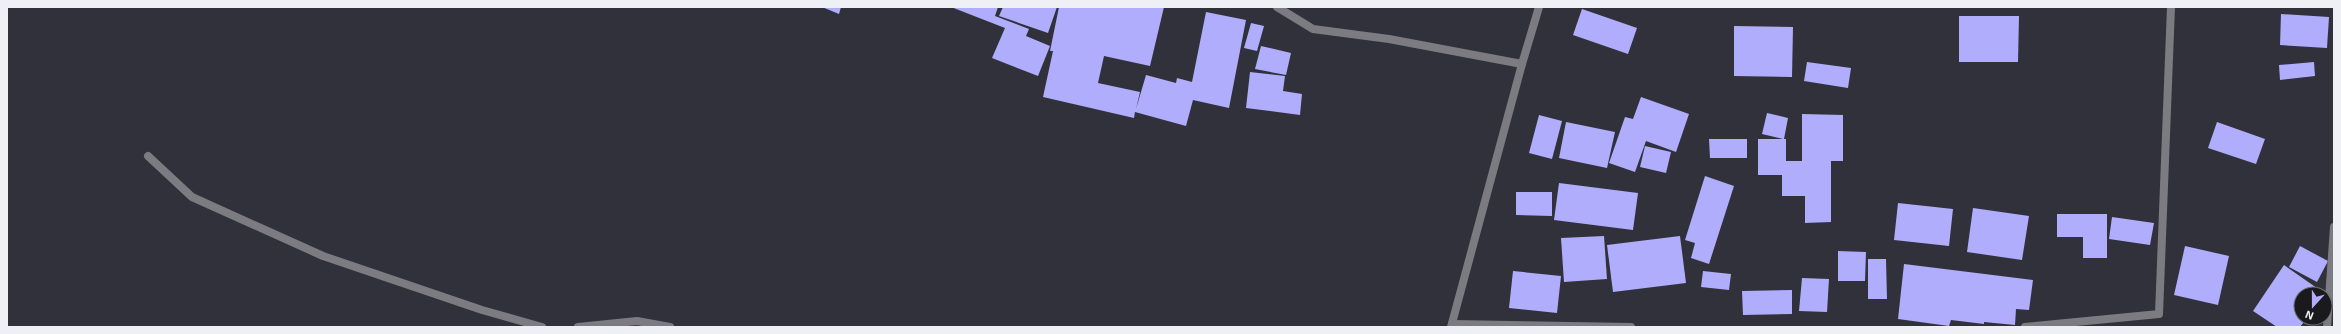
<svg xmlns="http://www.w3.org/2000/svg" width="2341" height="334" viewBox="0 0 2341 334" font-family="'Exo 2',sans-serif">
<style>
.building{fill:#b0adfd}
.lines{fill:none;stroke-linecap:round;stroke-linejoin:round}
.street{stroke:#7b7b81;stroke-width:8}
</style>
<rect width="100%" height="100%" fill="#31313b"/>
<g class="building">
<path d="M822 7H841L839 14Z"/>
<path d="M951 7H998L995 16 1029 29 1026 36 1050 46 1038 76 992 58 1005 28Z"/>
<path d="M1003 7H1057L1048 33 999 16Z"/>
<path d="M1059 7H1164L1150 66 1104 56 1098 83 1140 92 1136 109 1146 75 1176 83 1177 78 1192 82 1206 12 1246 20 1229 108 1193 100 1186 126 1135 112 1134 118 1043 97 1053 51H1050Z"/>
<path d="M1582 9 1637 28 1628 54 1573 35Z"/>
<path d="M2281 14 2329 17 2327 48 2280 45Z"/>
<path d="M1959 16H2019L2018 62H1959Z"/>
<path d="M1251 23 1264 26 1257 51 1244 48Z"/>
<path d="M1734 26 1793 27 1792 77 1734 76Z"/>
<path d="M1261 46 1291 53 1286 75 1255 69Z"/>
<path d="M1807 62 1851 68 1848 88 1804 81Z"/>
<path d="M2314 62 2315 76 2280 80 2279 65Z"/>
<path d="M1250 72 1285 76 1283 91 1302 94 1300 115 1246 108Z"/>
<path d="M1641 97 1689 114 1676 152 1646 141 1635 172 1609 163 1625 117 1633 119Z"/>
<path d="M1767 113 1788 118 1784 139H1786V161H1802V114L1843 115V161H1831V222L1805 223V196H1782V175H1758V139H1783L1762 134Z"/>
<path d="M1539 115 1562 121 1552 159 1529 153Z"/>
<path d="M1566 122 1615 132 1607 168 1559 158Z"/>
<path d="M2217 122 2265 139 2256 164 2208 148Z"/>
<path d="M1709 139H1747V158H1710Z"/>
<path d="M1645 146 1671 152 1666 173 1640 167Z"/>
<path d="M1705 176 1734 186 1709 264 1691 258 1695 243 1685 240Z"/>
<path d="M1559 183 1638 193 1633 230 1554 220Z"/>
<path d="M1516 192H1552V216L1516 215Z"/>
<path d="M1898 203 1953 209 1949 246 1894 240Z"/>
<path d="M1973 208 2029 216 2022 260 1967 252Z"/>
<path d="M2057 214H2107V258H2083V237H2057Z"/>
<path d="M2112 217 2154 223 2150 245 2109 239Z"/>
<path d="M1604 236 1607 279 1564 282 1561 238Z"/>
<path d="M1680 236 1686 283 1613 292 1607 245Z"/>
<path d="M2185 246 2229 256 2218 305 2174 295Z"/>
<path d="M2300 246 2328 261 2317 282 2289 267Z"/>
<path d="M1838 251 1866 252 1865 281H1838Z"/>
<path d="M1868 259H1886L1887 299H1868Z"/>
<path d="M1904 264 2033 280 2029 310 2016 309 2015 325 1984 322V324L1951 320 1949 326 1898 319Z"/>
<path d="M2284 265 2324 293 2301 294V318H2307L2300 327H2277L2253 311Z"/>
<path d="M1513 271 1561 276 1557 313 1509 308Z"/>
<path d="M1703 271 1731 274 1729 290 1701 287Z"/>
<path d="M1802 278 1829 279 1827 312 1799 311Z"/>
<path d="M1792 290V314L1743 315 1742 291Z"/>
</g>
<g class="lines">
<g class="street">
<path d="M1277 7 1313 29 1389 39 1522 64"/>
<path d="M148 156 192 197 323 256 482 310 542 327"/>
<path d="M1452 324 1631 327"/>
<path d="M578 327 637 321 670 327"/>
<path d="M1451 327 1522 64 1539 7"/>
<path d="M2025 327 2159 314 2171 7"/>
<path d="M2327 327 2334 227"/>
</g>
</g>
<rect width="2341" height="334" fill="none" stroke="#efeff6" stroke-width="16"/>
<g transform="translate(2313 306) rotate(201)"><circle r="19" fill="#19191e" stroke="#6f6f74"/>
<path d="M0-3L7 15L0 10L-7 15Z" fill="#b1adfa"/>
<text y="-6" font-size="11" font-weight="bold" text-anchor="middle" fill="#efeff6">N</text>
</g>
</svg>
